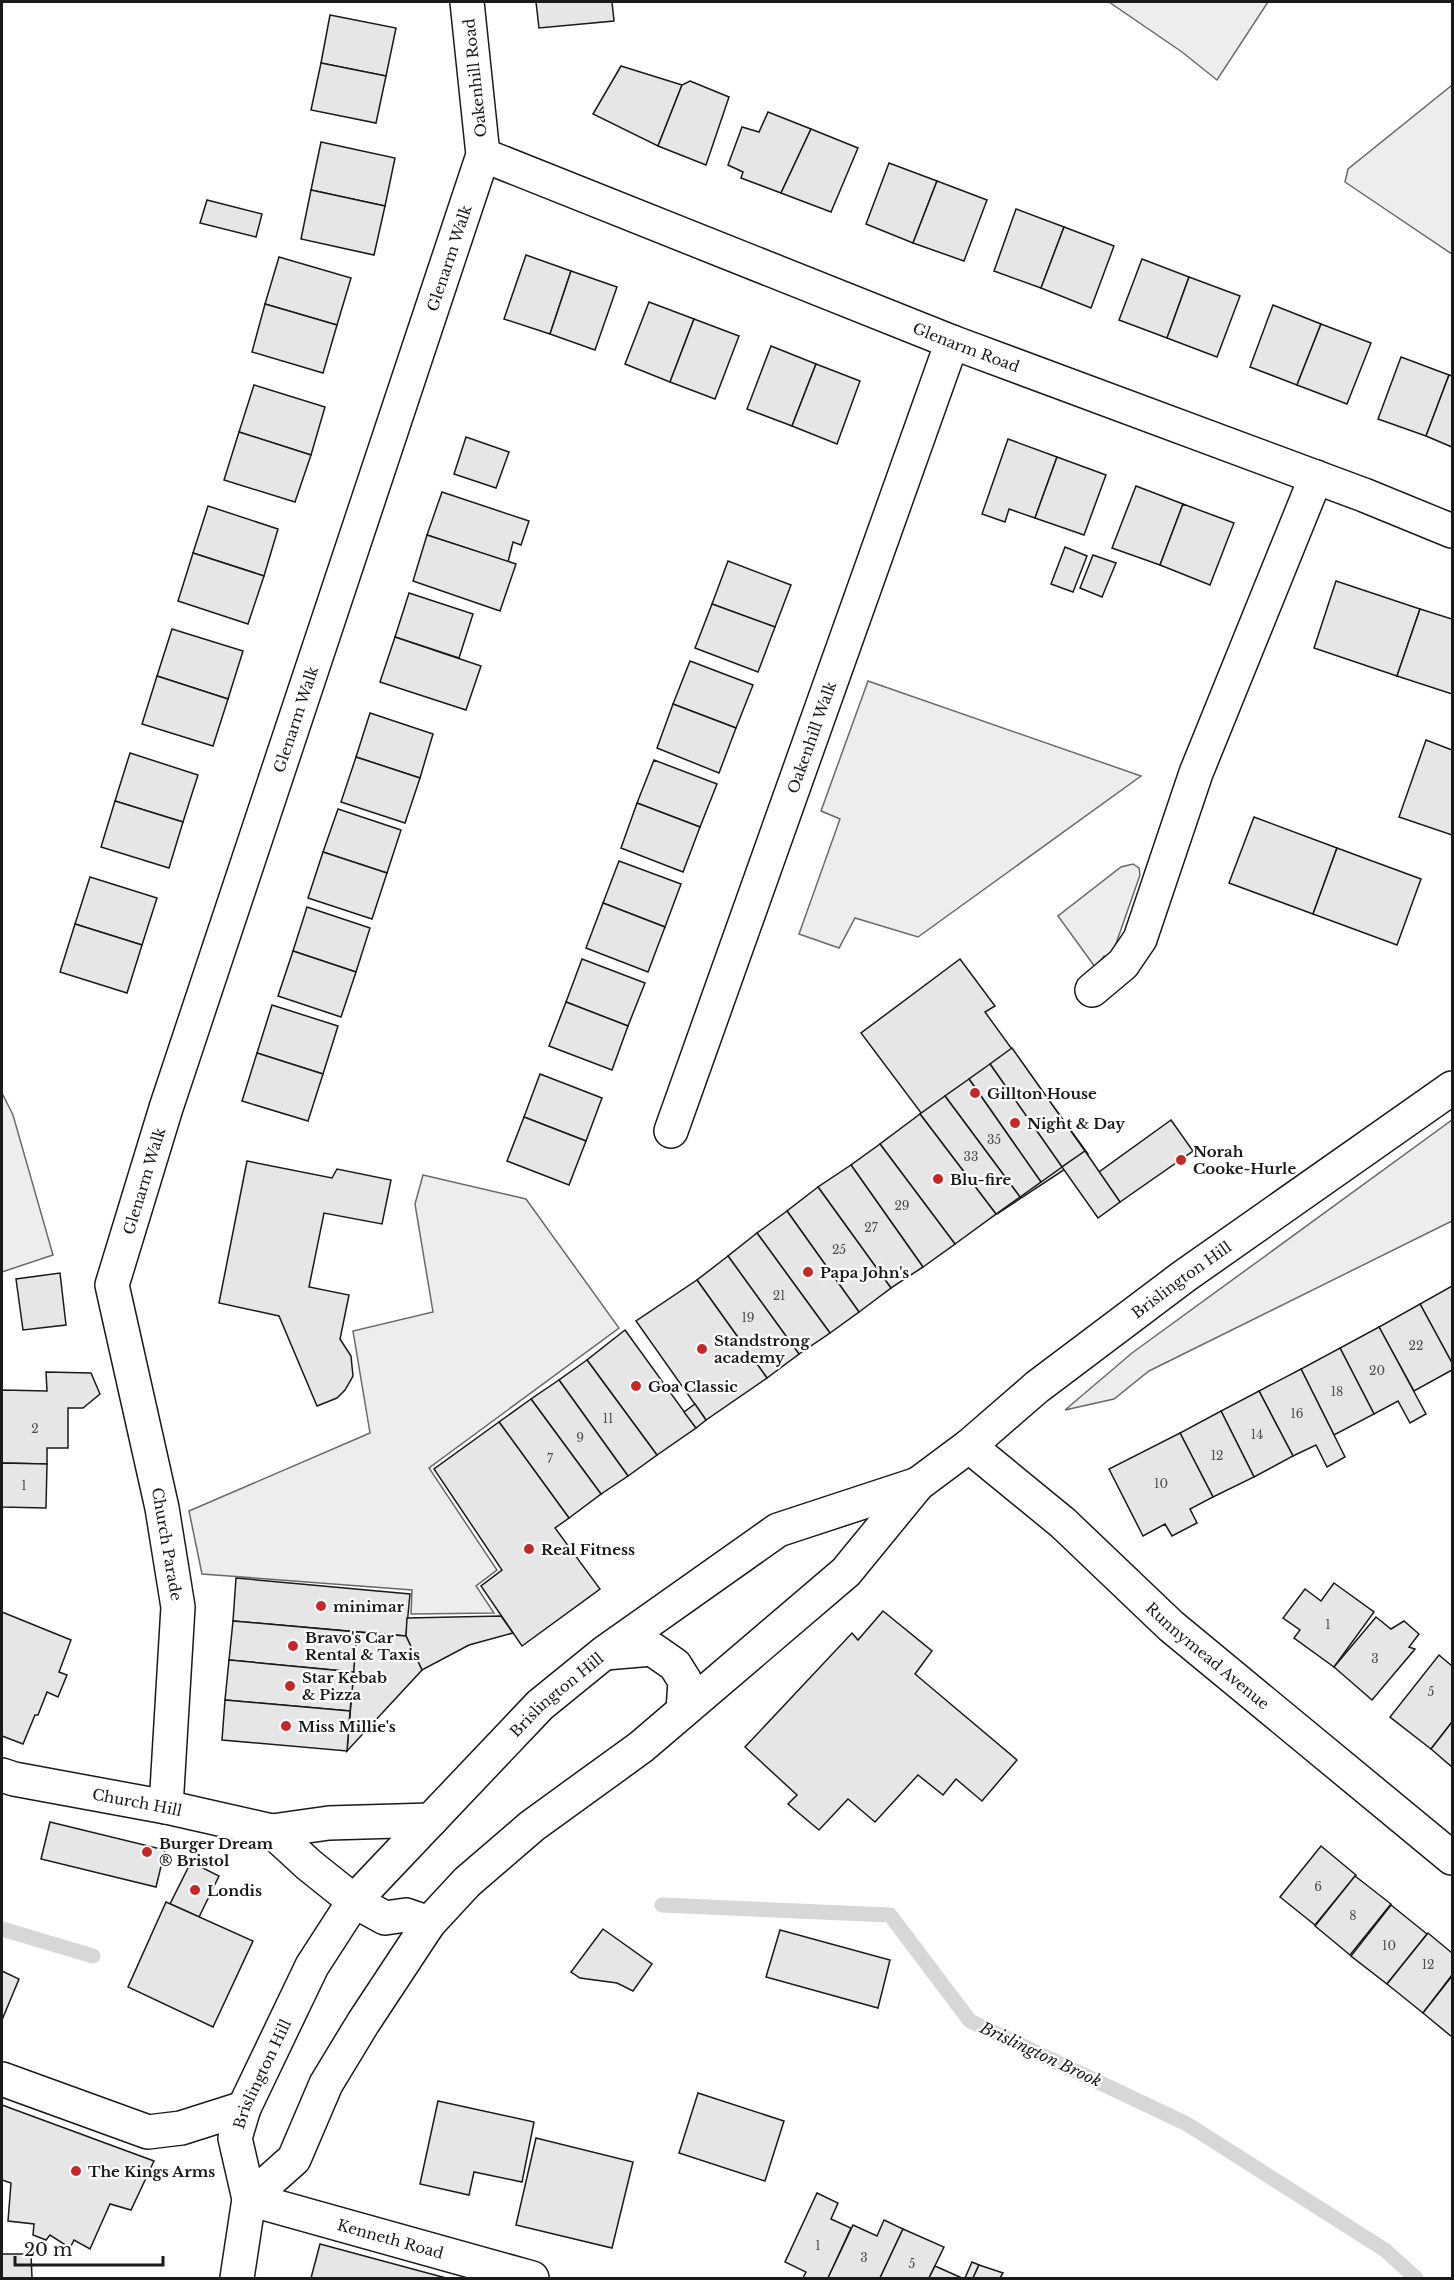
<svg xmlns="http://www.w3.org/2000/svg" width="1454" height="2280" viewBox="0 0 1454 2280" font-family="'Libre Baskerville',serif">
<style>
.built{fill:#ededed;stroke:#6a6a6a;stroke-width:1.5}
.lines{fill:none;stroke-linecap:round;stroke-linejoin:round}
.stream{stroke:#d7d7d7;stroke-width:15}
.building{fill:#e6e6e6;stroke:#1a1a1a;stroke-width:1.5}
.minor-casing{stroke:#1a1a1a;stroke-width:36}
.tertiary-casing{stroke:#1a1a1a;stroke-width:36}
.trunk-casing{stroke:#1a1a1a;stroke-width:36}
.minor{stroke:#fff;stroke-width:33}
.tertiary{stroke:#fff;stroke-width:33}
.trunk{stroke:#fff;stroke-width:33}
.poi-dot{fill:#c62828;stroke:#fff;stroke-width:2}
.labels{text-anchor:middle;dominant-baseline:central;stroke-width:4.5;stroke-linejoin:round;paint-order:stroke}
.number-label{font-size:12px;fill:#4d4d4d}
.street-label{font-size:15px;fill:#1a1a1a;stroke:#fff}
.poi-label{font-size:15px;font-weight:bold;fill:#1a1a1a;stroke:#fff;text-anchor:start}
.water-label{font-size:16px;font-style:italic;fill:#1a1a1a;stroke:#fff}
</style>
<rect width="100%" height="100%" fill="#fff"/>
<g class="built">
<path d="M1109 2H1268L1217 80 1182 52Z"/>
<path d="M1451 86 1452 87V254L1345 182 1348 169Z"/>
<path d="M868 681 1141 776 918 937 855 918 839 948 799 934 840 819 821 811Z"/>
<path d="M1133 864 1139 868 1140 875 1111 958 1104 956 1095 967 1058 916 1121 867Z"/>
<path d="M2 1093 13 1115 53 1255 2 1272Z"/>
<path d="M1452 1120V1221L1149 1371 1114 1399 1065 1410 1132 1353Z"/>
<path d="M423 1175 526 1199 619 1328 429 1468 497 1570 476 1586 494 1613 411 1614 412 1590 202 1574 189 1511 370 1433 353 1331 433 1312 415 1204Z"/>
</g>
<g class="lines">
<g class="stream">
<path d="M662 1905 890 1915 970 2021 1187 2124 1385 2250 1416 2278"/>
<path d="M2 1929 93 1956"/>
</g>
</g>
<g class="building">
<path d="M536 2H612L614 21 539 28Z"/>
<path d="M330 15 396 28 386 76 321 63Z"/>
<path d="M321 63 386 76 376 123 311 110Z"/>
<path d="M621 66 682 85 658 146 593 114Z"/>
<path d="M690 81 729 97 706 165 658 146 682 85Z"/>
<path d="M768 112 811 129 781 193 741 178 743 172 728 165 742 127 759 132Z"/>
<path d="M811 129 858 148 831 212 781 193Z"/>
<path d="M321 142 395 158 385 206 311 190Z"/>
<path d="M889 163 937 181 913 243 866 224Z"/>
<path d="M937 181 987 200 964 261 913 243Z"/>
<path d="M311 190 385 206 374 255 301 239Z"/>
<path d="M207 200 262 214 256 237 200 223Z"/>
<path d="M1016 209 1064 227 1041 288 994 271Z"/>
<path d="M1064 227 1114 246 1091 308 1041 288Z"/>
<path d="M526 255 571 271 550 334 504 319Z"/>
<path d="M279 257 351 278 337 325 265 304Z"/>
<path d="M1142 259 1189 277 1167 338 1119 320Z"/>
<path d="M571 271 617 287 595 350 550 334Z"/>
<path d="M1189 277 1240 296 1217 357 1167 338Z"/>
<path d="M649 302 694 319 670 382 625 364Z"/>
<path d="M265 304 337 325 323 373 252 352Z"/>
<path d="M1273 305 1321 324 1297 385 1250 367Z"/>
<path d="M694 319 739 336 715 399 670 382Z"/>
<path d="M1321 324 1371 343 1347 404 1297 385Z"/>
<path d="M771 346 816 364 792 426 747 409Z"/>
<path d="M1401 357 1449 375 1426 436 1378 419Z"/>
<path d="M816 364 860 381 837 444 792 426Z"/>
<path d="M1449 375 1452 376V447L1426 436Z"/>
<path d="M254 385 325 407 311 455 239 432Z"/>
<path d="M239 432 311 455 295 502 224 480Z"/>
<path d="M466 437 509 452 496 488 454 474Z"/>
<path d="M1008 439 1057 457 1035 518 1009 509 1005 522 982 514Z"/>
<path d="M1057 457 1106 475 1084 535 1035 518Z"/>
<path d="M1136 486 1183 504 1160 565 1112 548Z"/>
<path d="M442 492 529 521 521 545 513 542 508 562 427 535Z"/>
<path d="M1183 504 1234 523 1210 585 1160 565Z"/>
<path d="M208 506 278 529 264 576 193 553Z"/>
<path d="M427 535 516 564 500 611 413 581Z"/>
<path d="M1065 547 1087 556 1073 592 1051 584Z"/>
<path d="M193 553 264 576 248 624 178 601Z"/>
<path d="M1093 555 1116 563 1102 597 1080 588Z"/>
<path d="M728 561 791 585 775 627 712 604Z"/>
<path d="M1336 581 1420 609 1397 676 1314 648Z"/>
<path d="M409 593 473 614 459 658 395 637Z"/>
<path d="M712 604 775 627 758 672 695 648Z"/>
<path d="M1420 609 1452 619V694L1397 676Z"/>
<path d="M172 629 243 651 228 699 157 676Z"/>
<path d="M395 637 481 666 466 710 380 682Z"/>
<path d="M690 661 753 685 736 728 673 704Z"/>
<path d="M157 676 228 699 213 746 142 724Z"/>
<path d="M673 704 736 728 719 773 657 748Z"/>
<path d="M370 713 433 734 420 778 356 757Z"/>
<path d="M1426 740 1452 750V835L1399 817Z"/>
<path d="M130 753 198 775 183 822 115 801Z"/>
<path d="M356 757 420 778 405 823 341 802Z"/>
<path d="M654 760 717 784 700 827 637 803Z"/>
<path d="M115 801 183 822 169 868 101 847Z"/>
<path d="M637 803 700 827 683 872 621 848Z"/>
<path d="M338 809 401 830 387 873 323 852Z"/>
<path d="M1254 817 1337 848 1313 914 1229 883Z"/>
<path d="M1337 848 1421 879 1397 945 1313 914Z"/>
<path d="M323 852 387 873 372 919 308 898Z"/>
<path d="M619 861 681 884 665 927 603 903Z"/>
<path d="M90 877 157 898 142 945 75 924Z"/>
<path d="M603 903 665 927 648 972 586 948Z"/>
<path d="M307 907 370 928 356 972 293 951Z"/>
<path d="M75 924 142 945 127 993 60 972Z"/>
<path d="M293 951 356 972 341 1017 278 996Z"/>
<path d="M582 959 645 983 628 1026 566 1002Z"/>
<path d="M960 959 995 1006 985 1012 1088 1154 997 1214 861 1033Z"/>
<path d="M566 1002 628 1026 612 1070 549 1046Z"/>
<path d="M272 1005 338 1026 323 1074 257 1053Z"/>
<path d="M1012 1048 1085 1151 1062 1167 990 1064Z"/>
<path d="M257 1053 323 1074 308 1121 242 1101Z"/>
<path d="M990 1064 1062 1167 1041 1182 969 1079Z"/>
<path d="M540 1074 602 1098 586 1141 524 1117Z"/>
<path d="M969 1079 1041 1182 1020 1197 945 1096Z"/>
<path d="M945 1096 1020 1197 996 1214 920 1114Z"/>
<path d="M920 1114 996 1214 955 1244 880 1144Z"/>
<path d="M524 1117 586 1141 569 1185 507 1161Z"/>
<path d="M1171 1120 1193 1151 1120 1202 1099 1172Z"/>
<path d="M880 1144 955 1244 923 1267 851 1165Z"/>
<path d="M1085 1151 1120 1202 1098 1218 1062 1167Z"/>
<path d="M247 1161 332 1178 337 1169 391 1180 382 1224 324 1213 309 1287 349 1295 340 1339 351 1356 353 1376 345 1390 337 1398 317 1406 279 1316 219 1303Z"/>
<path d="M851 1165 923 1267 891 1288 818 1187Z"/>
<path d="M818 1187 891 1288 859 1312 787 1211Z"/>
<path d="M787 1211 859 1312 830 1333 757 1233Z"/>
<path d="M757 1233 830 1333 799 1354 728 1256Z"/>
<path d="M728 1256 799 1354 767 1378 697 1280Z"/>
<path d="M60 1273 66 1325 23 1330 16 1279Z"/>
<path d="M697 1280 767 1378 706 1420 636 1321Z"/>
<path d="M1452 1286V1363L1420 1304Z"/>
<path d="M1420 1304 1452 1363V1370L1414 1391 1379 1327Z"/>
<path d="M1379 1327 1426 1414 1410 1423 1398 1401 1374 1414 1340 1348Z"/>
<path d="M625 1330 696 1428 657 1455 587 1360Z"/>
<path d="M1340 1348 1374 1414 1334 1435 1301 1369Z"/>
<path d="M587 1360 657 1455 628 1476 559 1380Z"/>
<path d="M1301 1369 1345 1457 1327 1467 1316 1445 1293 1456 1259 1391Z"/>
<path d="M46 1372 91 1373 100 1394 83 1408H68V1448H47V1464L2 1463V1390L47 1391Z"/>
<path d="M559 1380 628 1476 601 1494 531 1399Z"/>
<path d="M1259 1391 1293 1456 1254 1477 1221 1411Z"/>
<path d="M531 1399 601 1494 569 1518 499 1422Z"/>
<path d="M695 1404 706 1420 696 1428 684 1412Z"/>
<path d="M1221 1411 1254 1477 1213 1497 1180 1433Z"/>
<path d="M499 1422 569 1518 555 1528 600 1589 522 1646 481 1586 502 1570 434 1469Z"/>
<path d="M1180 1433 1213 1497 1190 1509 1197 1523 1172 1536 1165 1524 1143 1536 1109 1469Z"/>
<path d="M2 1463 47 1464 46 1508 2 1507Z"/>
<path d="M236 1578 410 1594 406 1636 233 1621Z"/>
<path d="M1334 1583 1374 1612 1334 1667 1294 1638 1300 1630 1283 1618 1305 1589 1321 1601Z"/>
<path d="M883 1611 932 1651 915 1674 1017 1760 982 1801 956 1779 943 1795 918 1775 875 1822 848 1799 819 1830 788 1804 797 1795 745 1747 852 1633 858 1640Z"/>
<path d="M2 1612 71 1640 59 1672 67 1675 58 1697 47 1692 38 1715H35L23 1744 2 1736Z"/>
<path d="M501 1616 513 1633 469 1645 422 1670 406 1636 407 1618Z"/>
<path d="M1376 1617 1391 1629 1404 1621 1419 1634 1409 1647 1415 1649 1372 1700 1334 1667Z"/>
<path d="M233 1621 357 1632 354 1672 229 1660Z"/>
<path d="M357 1632 406 1636 422 1670 347 1751Z"/>
<path d="M1439 1655 1452 1666V1722L1431 1749 1390 1717Z"/>
<path d="M229 1660 354 1672 350 1711 225 1700Z"/>
<path d="M225 1700 350 1711 347 1751 222 1740Z"/>
<path d="M1452 1722V1767L1431 1749Z"/>
<path d="M50 1822 165 1850 156 1887 41 1859Z"/>
<path d="M1321 1846 1356 1875 1315 1925 1280 1897Z"/>
<path d="M191 1862 219 1876 199 1917 170 1904Z"/>
<path d="M1355 1876 1391 1904 1350 1955 1315 1926Z"/>
<path d="M166 1902 253 1941 213 2027 128 1987Z"/>
<path d="M1391 1905 1427 1934 1387 1984 1351 1956Z"/>
<path d="M603 1929 652 1964 633 1991 617 1983 580 1978 571 1972Z"/>
<path d="M780 1930 890 1960 878 2008 766 1977Z"/>
<path d="M1428 1933 1452 1953V1975L1423 2013 1387 1984Z"/>
<path d="M2 1971 19 1979 2 2020Z"/>
<path d="M1452 1976V2037L1423 2013Z"/>
<path d="M698 2093 784 2121 765 2181 679 2153Z"/>
<path d="M438 2101 534 2122 522 2182 474 2172 469 2195 420 2184Z"/>
<path d="M2 2105 154 2161 131 2210 110 2204 90 2249 74 2240 70 2248 50 2235 46 2240 33 2235 34 2224 8 2221 11 2183 2 2180Z"/>
<path d="M536 2138 633 2162 612 2248 516 2225Z"/>
<path d="M817 2193 838 2203 831 2219 851 2228 828 2278H803L806 2272 785 2262Z"/>
<path d="M884 2220 903 2229 880 2278H828L853 2225 877 2236Z"/>
<path d="M903 2229 944 2247 929 2278H880Z"/>
<path d="M320 2244 446 2278H311Z"/>
<path d="M2 2254H31L32 2278H2Z"/>
<path d="M972 2262 979 2265 973 2278H965Z"/>
<path d="M979 2265 1003 2273 1000 2278H973Z"/>
<path d="M935 2266 962 2278H929Z"/>
</g>
<g class="lines">
<g class="minor-casing">
<g id="minor">
<path id="s1" d="M483 155 952 342 1364 495 1452 531"/>
<path d="M1092 990 1123 964 1140 939 1196 773 1316 477"/>
<path id="s2" d="M671 1131 952 342"/>
<path id="s3" d="M969 1446 1063 1523 1171 1626 1452 1858"/>
<path id="s4" d="M166 1807 178 1607 162 1508 112 1285 166 1108 483 155 467 2"/>
<path d="M2 2079 148 2132 181 2128 244 2108"/>
<path id="s5" d="M249 2199 532 2278"/>
</g>
</g>
<g class="tertiary-casing">
<g id="tertiary">
<path id="s6" d="M2 1775 14 1779 166 1807 272 1831 329 1823 431 1820"/>
<path d="M272 1831 309 1865 354 1901"/>
</g>
</g>
<g class="trunk-casing">
<g id="trunk">
<path d="M605 1653 652 1649 675 1665 685 1681 683 1711"/>
<path d="M354 1901 385 1918 406 1915 429 1923"/>
<path id="s7" d="M249 2199 294 2159 326 2084 363 2023 429 1923 467 1882 532 1826 641 1747 846 1572 918 1484 969 1446 1037 1387 1183 1277 1452 1088"/>
<path id="s8" d="M237 2278 249 2199 235 2138 244 2108 312 1966 354 1901 540 1705 604 1653 778 1530 918 1484"/>
</g>
</g>
<use href="#minor" class="minor"/>
<use href="#tertiary" class="tertiary"/>
<use href="#trunk" class="trunk"/>
</g>
<g class="poi-dot">
<circle cx="975" cy="1093" r="6"/>
<circle cx="1015" cy="1123" r="6"/>
<circle cx="1181" cy="1160" r="6"/>
<circle cx="938" cy="1179" r="6"/>
<circle cx="808" cy="1272" r="6"/>
<circle cx="702" cy="1349" r="6"/>
<circle cx="636" cy="1386" r="6"/>
<circle cx="529" cy="1549" r="6"/>
<circle cx="321" cy="1606" r="6"/>
<circle cx="293" cy="1646" r="6"/>
<circle cx="290" cy="1686" r="6"/>
<circle cx="286" cy="1726" r="6"/>
<circle cx="147" cy="1852" r="6"/>
<circle cx="195" cy="1890" r="6"/>
<circle cx="76" cy="2171" r="6"/>
</g>
<g class="labels">
<g class="number-label">
<text x="994" y="1139">35</text>
<text x="971" y="1156">33</text>
<text x="902" y="1205">29</text>
<text x="871" y="1227">27</text>
<text x="839" y="1249">25</text>
<text x="779" y="1295">21</text>
<text x="748" y="1317">19</text>
<text x="1416" y="1345">22</text>
<text x="1377" y="1370">20</text>
<text x="1337" y="1391">18</text>
<text x="1297" y="1413">16</text>
<text x="608" y="1418">11</text>
<text x="35" y="1428">2</text>
<text x="1257" y="1434">14</text>
<text x="580" y="1437">9</text>
<text x="1217" y="1455">12</text>
<text x="550" y="1458">7</text>
<text x="1161" y="1483">10</text>
<text x="24" y="1485">1</text>
<text x="1328" y="1624">1</text>
<text x="1375" y="1658">3</text>
<text x="1431" y="1691">5</text>
<text x="1318" y="1886">6</text>
<text x="1353" y="1915">8</text>
<text x="1389" y="1945">10</text>
<text x="1428" y="1964">12</text>
<text x="818" y="2245">1</text>
<text x="864" y="2257">3</text>
<text x="912" y="2263">5</text>
</g>
<g class="street-label">
<text transform="translate(475 78) rotate(-96)">Oakenhill Road</text>
<text stroke="none"><textPath href="#s4" startOffset="1610">Glenarm Walk</textPath></text>
<text stroke="none"><textPath href="#s1" startOffset="520">Glenarm Road</textPath></text>
<text stroke="none"><textPath href="#s4" startOffset="1124">Glenarm Walk</textPath></text>
<text stroke="none"><textPath href="#s2" startOffset="418">Oakenhill Walk</textPath></text>
<text stroke="none"><textPath href="#s4" startOffset="638">Glenarm Walk</textPath></text>
<text stroke="none"><textPath href="#s7" startOffset="1326">Brislington Hill</textPath></text>
<text transform="translate(167 1544) rotate(80)">Church Parade</text>
<text stroke="none"><textPath href="#s3" startOffset="318">Runnymead Avenue</textPath></text>
<text stroke="none"><textPath href="#s8" startOffset="698">Brislington Hill</textPath></text>
<text stroke="none"><textPath href="#s6" startOffset="138">Church Hill</textPath></text>
<text stroke="none"><textPath href="#s8" startOffset="212">Brislington Hill</textPath></text>
<text stroke="none"><textPath href="#s5" startOffset="147">Kenneth Road</textPath></text>
</g>
<g class="poi-label">
<text x="987" y="1093">Gillton House</text>
<text x="1027" y="1123">Night &amp; Day</text>
<text x="1193" y="1151">Norah<tspan x="1193" dy="17">Cooke-Hurle</tspan></text>
<text x="950" y="1179">Blu-fire</text>
<text x="820" y="1272">Papa John's</text>
<text x="714" y="1340">Standstrong<tspan x="714" dy="17">academy</tspan></text>
<text x="648" y="1386">Goa Classic</text>
<text x="541" y="1549">Real Fitness</text>
<text x="333" y="1606">minimar</text>
<text x="305" y="1637">Bravo's Car<tspan x="305" dy="17">Rental &amp; Taxis</tspan></text>
<text x="302" y="1677">Star Kebab<tspan x="302" dy="17">&amp; Pizza</tspan></text>
<text x="298" y="1726">Miss Millie's</text>
<text x="159" y="1843">Burger Dream<tspan x="159" dy="17">® Bristol</tspan></text>
<text x="207" y="1890">Londis</text>
<text x="88" y="2171">The Kings Arms</text>
</g>
<g class="water-label">
<text transform="translate(1041 2054) rotate(25)">Brislington Brook</text>
</g>
</g>
<rect width="1454" height="2280" fill="none" stroke="#1a1a1a" stroke-width="6"/>
<path d="M15 2256v9h148v-9" fill="none" stroke="#1a1a1a" stroke-width="3"/>
<text x="24" y="2256" font-size="18" fill="#1a1a1a" stroke="#ffffff" stroke-width="4.5" paint-order="stroke">20 m</text>
</svg>
